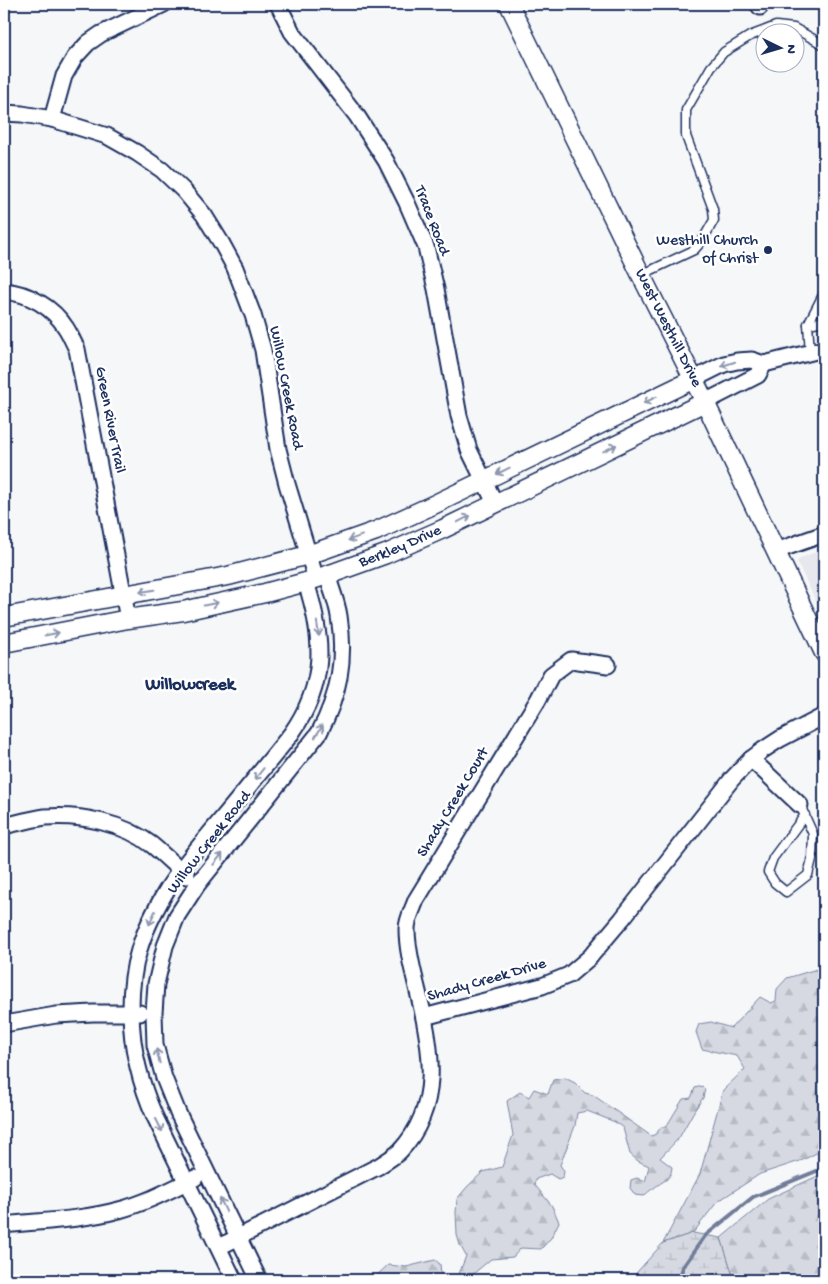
<svg xmlns="http://www.w3.org/2000/svg" width="828" height="1284" viewBox="0 0 828 1284" font-family="'Gochi Hand',sans-serif">
<style>
.built{fill:#e6e8ee}
.forest{fill:url(#forest-firs);stroke:#7884a0}
.wetland{fill:url(#wetland-marsh);stroke:#7884a0}
.lines{fill:none;stroke-linecap:round;stroke-linejoin:round}
.stream{stroke:#707c99;stroke-width:4}
.service-casing{stroke:#1b2f5e;stroke-width:11}
.minor-casing{stroke:#1b2f5e;stroke-width:19}
.tertiary-casing{stroke:#1b2f5e;stroke-width:21}
.service{stroke:#fff;stroke-width:8}
.minor{stroke:#fff;stroke-width:15}
.tertiary{stroke:#fff;stroke-width:18}
.oneway{stroke:#8d97ae}
.poi-dot{fill:#1b2f5e;stroke:#fff;stroke-width:2}
.labels{text-anchor:middle;dominant-baseline:central;stroke-width:5;stroke-linejoin:round;paint-order:stroke}
.street-label{font-size:16px;fill:#1b2f5e;stroke:#fff}
.poi-label{font-size:16px;fill:#1b2f5e;stroke:#fff;text-anchor:end}
.neighbourhood-label{font-size:18px;font-weight:bold;fill:#1b2f5e;stroke:#fff}
</style>
<defs>
<pattern id="forest-firs" width="22" height="20" patternUnits="userSpaceOnUse" patternTransform="scale(1.25)"><rect width="22" height="20" fill="#d6d9e2"/><path d="M5 1l3.5 6h-7zM16 11l3.5 6h-7z" fill="#b7bbc4"/></pattern>
<pattern id="wetland-marsh" width="20" height="14" patternUnits="userSpaceOnUse" patternTransform="scale(1.25)"><rect width="20" height="14" fill="#d6d9e2"/><path d="M1 5h8M5 5V1M11 12h8M15 12V8" fill="none" stroke="#b7bbc4"/></pattern>
</defs>
<rect width="100%" height="100%" fill="#f6f7f9"/>
<filter id="ink" filterUnits="userSpaceOnUse"><feTurbulence type="fractalNoise" baseFrequency=".02" numOctaves="2"/><feDisplacementMap in="SourceGraphic" scale="10" xChannelSelector="R" yChannelSelector="G"/><feConvolveMatrix kernelMatrix="1 2 1 2 8 2 1 2 1" color-interpolation-filters="sRGB"/></filter>
<g filter="url(#ink)">
<path class="built" d="M824 549V618L797 562 800 558Z"/>
<g class="forest">
<path d="M817 969 824 986V1149L803 1160 760 1174 717 1202 693 1233 663 1243 700 1174 723 1090 745 1069 737 1056 702 1049 696 1032 699 1024 711 1022 731 1028 760 997 771 1003 776 1001 777 989 787 978Z"/>
<path d="M565 1078 575 1083 585 1093 593 1095 651 1136 656 1134 661 1127H666L683 1099 691 1098 695 1088 702 1086 705 1089 703 1098 694 1111 679 1138 660 1158 672 1167C671 1181 663 1180 654 1188 650 1190 647 1193 644 1196L635 1195 630 1188 631 1180 637 1178 645 1182 649 1166 638 1161 630 1154 623 1128 615 1122 587 1111 577 1113 575 1126 560 1165 564 1171 563 1177 558 1179 550 1174 536 1179 534 1184 552 1206 559 1222 551 1238 541 1249 521 1248 513 1257 491 1259 467 1279 459 1274 466 1256 460 1245 457 1235 456 1212 457 1199 467 1187 483 1172 502 1167 513 1135 507 1101 520 1092 529 1097 534 1089 548 1094 553 1080Z"/>
<path d="M824 1173V1280H733V1276L721 1238 768 1199Z"/>
<path d="M435 1260 440 1264 441 1276 440 1280H354L375 1277 388 1265 406 1267Z"/>
</g>
<path class="wetland" d="M693 1233 721 1238 733 1276V1280H630L663 1243Z"/>
<g class="lines">
<path class="stream" d="M679 1280 683 1267 705 1236 753 1197 824 1168"/>
<g class="service-casing">
<g id="service">
<path d="M641 275 694 250 702 241 714 220 713 209 686 136V110L711 67 724 52 750 36 776 26 794 28 824 45"/>
<path d="M808 324 824 321"/>
<path d="M810 353 808 324 824 293"/>
<path d="M800 805 813 834 812 859 808 875 786 892 775 883 768 872 773 858 805 815"/>
</g>
</g>
<g class="minor-casing">
<g id="minor">
<path d="M278 4 292 32 357 116 386 161 407 203 426 247 436 289 459 416 469 450 495 503"/>
<path d="M758 4 760 7"/>
<path d="M4 113 22 114 52 119 107 136 137 153 162 170 184 191 204 215 222 244 235 268 253 315 263 350 278 449 287 484 316 579"/>
<path d="M52 119 64 76 75 57 88 43 101 34 164 4"/>
<path d="M4 291C28 293 53 307 66 328 70 334 73 342 77 349L128 619"/>
<path d="M694 379 724 364 737 361 752 360 764 364 824 349"/>
<path d="M705 402 758 375 764 364"/>
<path d="M776 551 824 534"/>
<path d="M751 759 800 805"/>
<path d="M4 826C17 823 32 819 45 817 80 814 124 823 152 845 164 855 175 866 187 876"/>
<path d="M424 1017 542 986 569 975 590 957 622 919 732 779 751 759 763 750 780 739 824 716"/>
<path d="M4 1024 56 1015 93 1013H140"/>
<path d="M4 1225C42 1221 82 1220 119 1210 146 1203 170 1190 195 1178"/>
<path d="M219 1247 379 1166C386 1161 394 1157 400 1151 442 1106 432 1050 419 996 414 974 407 952 407 929 407 919 413 909 416 900L538 700 551 675 571 660 608 665"/>
<path d="M234 1280 155 1117C148 1101 142 1084 138 1067 129 1032 128 985 139 950 145 929 156 908 168 888 183 864 203 842 221 820 245 791 268 763 291 734 327 683 324 639 306 582"/>
<path d="M259 1280 178 1113 164 1078 155 1045 154 1013 156 984 165 946 177 916 197 885 319 733C339 695 346 659 339 616 337 602 331 588 327 575"/>
</g>
</g>
<g class="tertiary-casing">
<g id="tertiary">
<path id="s1" d="M509 4 641 275 705 402 824 653"/>
<path d="M4 617 228 576 308 555 376 531 433 505 694 379"/>
<path id="s2" d="M4 643 128 619 183 611 265 593 306 582 336 572 386 554 443 529 705 402"/>
</g>
</g>
<use href="#service" class="service"/>
<use href="#minor" class="minor"/>
<use href="#tertiary" class="tertiary"/>
</g>
<defs><path id="oneway-shaft" d="M-6 0H5M1.5-3L5.5 0L1.5 3" fill="none" stroke-width="1.6" stroke-linecap="round" stroke-linejoin="round" transform="scale(1.25)"/></defs>
<g class="oneway">
<use href="#oneway-shaft" transform="translate(728 364) rotate(162)"/>
<use href="#oneway-shaft" transform="translate(650 400) rotate(154)"/>
<use href="#oneway-shaft" transform="translate(610 448) rotate(-26)"/>
<use href="#oneway-shaft" transform="translate(503 471) rotate(154)"/>
<use href="#oneway-shaft" transform="translate(464 519) rotate(-27)"/>
<use href="#oneway-shaft" transform="translate(355 538) rotate(160)"/>
<use href="#oneway-shaft" transform="translate(147 591) rotate(170)"/>
<use href="#oneway-shaft" transform="translate(211 604) rotate(-12)"/>
<use href="#oneway-shaft" transform="translate(318 629) rotate(81)"/>
<use href="#oneway-shaft" transform="translate(52 634) rotate(-11)"/>
<use href="#oneway-shaft" transform="translate(319 731) rotate(-58)"/>
<use href="#oneway-shaft" transform="translate(259 774) rotate(129)"/>
<use href="#oneway-shaft" transform="translate(218 859) rotate(-51)"/>
<use href="#oneway-shaft" transform="translate(152 918) rotate(114)"/>
<use href="#oneway-shaft" transform="translate(158 1056) rotate(-103)"/>
<use href="#oneway-shaft" transform="translate(159 1125) rotate(64)"/>
<use href="#oneway-shaft" transform="translate(223 1205) rotate(-115)"/>
</g>
</g>
<circle class="poi-dot" cx="768" cy="250" r="5"/>
<g class="labels">
<g class="street-label">
<text transform="translate(431 221) rotate(69)">Trace Road</text>
<text stroke="none"><textPath href="#s1" startOffset="361">West Westhill Drive</textPath></text>
<text transform="translate(285 388) rotate(79)">Willow Creek Road</text>
<text transform="translate(109 420) rotate(79)">Green River Trail</text>
<text stroke="none"><textPath href="#s2" startOffset="409">Berkley Drive</textPath></text>
<text transform="translate(454 803) rotate(-59)">Shady Creek Court</text>
<text transform="translate(210 843) rotate(-52)">Willow Creek Road</text>
<text transform="translate(487 981) rotate(-16)">Shady Creek Drive</text>
</g>
<g class="poi-label">
<text x="758" y="241">Westhill Church<tspan x="758" dy="18">of Christ</tspan></text>
</g>
<g class="neighbourhood-label">
<text x="190" y="685">Willowcreek</text>
</g>
</g>
<rect width="828" height="1284" fill="none" stroke="#fff" stroke-width="20"/>
<rect x="10" y="10" width="808" height="1264" fill="none" stroke="#1b2f5e" stroke-width="2" filter="url(#ink)"/>
<g transform="translate(780 48) rotate(95)"><circle r="24" fill="#ffffff" stroke="#a4acbf"/>
<path d="M0-4L9 19L0 12L-9 19Z" fill="#1b2f5e"/>
<text y="-8" font-size="14" font-weight="bold" text-anchor="middle" fill="#1b2f5e">N</text>
</g>
</svg>
